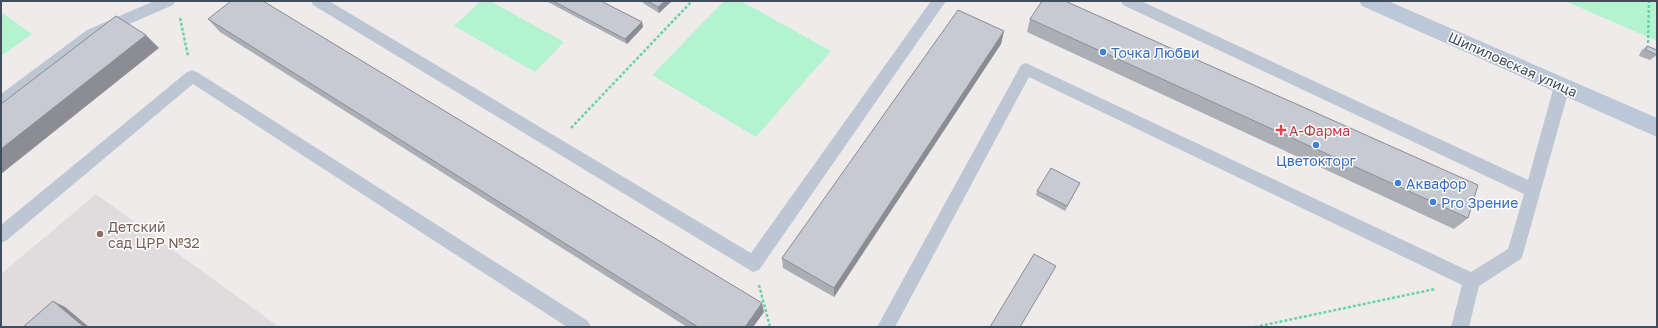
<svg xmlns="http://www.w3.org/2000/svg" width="1658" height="328" viewBox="0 0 1658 328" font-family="'Golos Text',sans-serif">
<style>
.education{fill:#e0dcdd}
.green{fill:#b3f3d0}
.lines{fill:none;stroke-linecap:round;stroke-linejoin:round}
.path{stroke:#68d4a6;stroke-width:2.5;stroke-dasharray:3 2;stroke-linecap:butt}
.service{fill:#bdc7d3;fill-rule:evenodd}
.secondary{fill:#bcc7d7;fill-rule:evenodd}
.wall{fill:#abaeb5}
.shaded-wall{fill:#8b8d93}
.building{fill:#c7cad2;stroke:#8b8d93}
.shop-dot{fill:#3f7fe0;stroke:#fff;stroke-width:1.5}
.health-dot{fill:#e0444e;stroke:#fff;stroke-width:1.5}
.education-dot{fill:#8d6e63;stroke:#fff;stroke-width:1.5}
.labels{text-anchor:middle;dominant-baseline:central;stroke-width:3;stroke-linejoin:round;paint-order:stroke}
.shop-label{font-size:14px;fill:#366cbe;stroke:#fff;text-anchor:start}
.street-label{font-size:14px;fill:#424d5b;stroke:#fff}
.health-label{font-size:14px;fill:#be3a42;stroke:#fff;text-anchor:start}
.education-label{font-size:14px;fill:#785e54;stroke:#fff;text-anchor:start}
</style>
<rect width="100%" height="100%" fill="#efebeb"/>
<path class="education" d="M96 194 279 327H1V274Z"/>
<g class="green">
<path d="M481 1H490L564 42 535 72 454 26Z"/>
<path d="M724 1H741L831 51 756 137 652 75Z"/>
<path d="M1565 1H1657V41Z"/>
<path d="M1 12 32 34 1 56Z"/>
</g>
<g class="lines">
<g class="path">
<path d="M180 18 188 56"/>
<path d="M1648 43 1649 1"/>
<path d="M571 128 692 1"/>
<path d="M759 285 770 327"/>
<path d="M1255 327 1435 289"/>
</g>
<g class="service">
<path d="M154 1H175L173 5 97 38 6 107 1 109V94L87 30Z"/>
<path d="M311 1H329L751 253 931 1H946L759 270 753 272 313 5Z"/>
<path d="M1121 1H1141L1528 180 1554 86 1557 82 1562 80 1567 82 1570 86 1523 254 1521 259 1479 286 1469 327H1451L1462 285 1029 77 895 327H877L1021 65 1026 63 1471 272 1508 249 1524 194 1123 5Z"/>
<path d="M192 70 197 72 588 321 591 327H567L193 84 7 240 1 243V225L187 72Z"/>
</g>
<path class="secondary" d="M1359 1H1388L1657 118V137L1362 6Z"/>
</g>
<g class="wall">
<path d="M546 1H601L642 22 643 27 627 44Z"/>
<path d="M643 1H672L659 13 643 3Z"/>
<path d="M208 19 764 312 753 327H687L220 32Z"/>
<path d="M1030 19 1468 218 1454 229 1027 32Z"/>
<path d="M1004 31 1001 44 834 297 783 268 782 258Z"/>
<path d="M1647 46 1657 55 1650 60 1639 56 1641 51Z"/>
<path d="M1080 183 1065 211 1036 195 1037 191Z"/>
</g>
<g class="shaded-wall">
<path d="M665 1H672L659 13 658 7Z"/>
<path d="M642 22 643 27 627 44 625 39Z"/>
<path d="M1004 31 1001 44 834 297V288Z"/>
<path d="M146 35 159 48 1 174V149Z"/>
<path d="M53 301 65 307 89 327H84Z"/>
<path d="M762 303 764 312 753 327H745Z"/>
</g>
<g class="building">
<path d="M231 1H263L762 303 745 327H698L208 19Z"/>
<path d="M553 1H601L642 22 625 39Z"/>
<path d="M647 1H665L658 7Z"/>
<path d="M1042 1H1065L1478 185 1468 218 1030 19Z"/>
<path d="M958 10 1004 31 834 288 782 258Z"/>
<path d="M116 16 146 35 1 149V104Z"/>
<path d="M1647 46 1657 50V55L1646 50Z"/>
<path d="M1051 168 1080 183 1067 206 1037 191Z"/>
<path d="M1034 254 1056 266 1020 327H990Z"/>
<path d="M53 301 84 327H23Z"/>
</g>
<g class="shop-dot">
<circle cx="1103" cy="52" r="4"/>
<circle cx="1316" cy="145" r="4"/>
<circle cx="1398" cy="183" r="4"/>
<circle cx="1433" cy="202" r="4"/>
</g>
<path class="health-dot" d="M1279 124h4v4h4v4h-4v4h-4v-4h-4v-4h4z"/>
<circle class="education-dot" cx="100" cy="234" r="4"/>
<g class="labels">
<g class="shop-label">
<text x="1111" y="52">Точка Любви</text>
<text x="1316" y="160" text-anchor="middle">Цветокторг</text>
<text x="1406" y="183">Аквафор</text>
<text x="1441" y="202">Pro Зрение</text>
</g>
<g class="street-label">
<text transform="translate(1513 64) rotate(24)">Шипиловская улица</text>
</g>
<g class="health-label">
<text x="1289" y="130">А-Фарма</text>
</g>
<g class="education-label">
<text x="108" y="226">Детский<tspan x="108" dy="16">сад ЦРР №32</tspan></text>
</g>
</g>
<rect width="1658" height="328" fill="none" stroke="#424d5b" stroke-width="4"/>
</svg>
